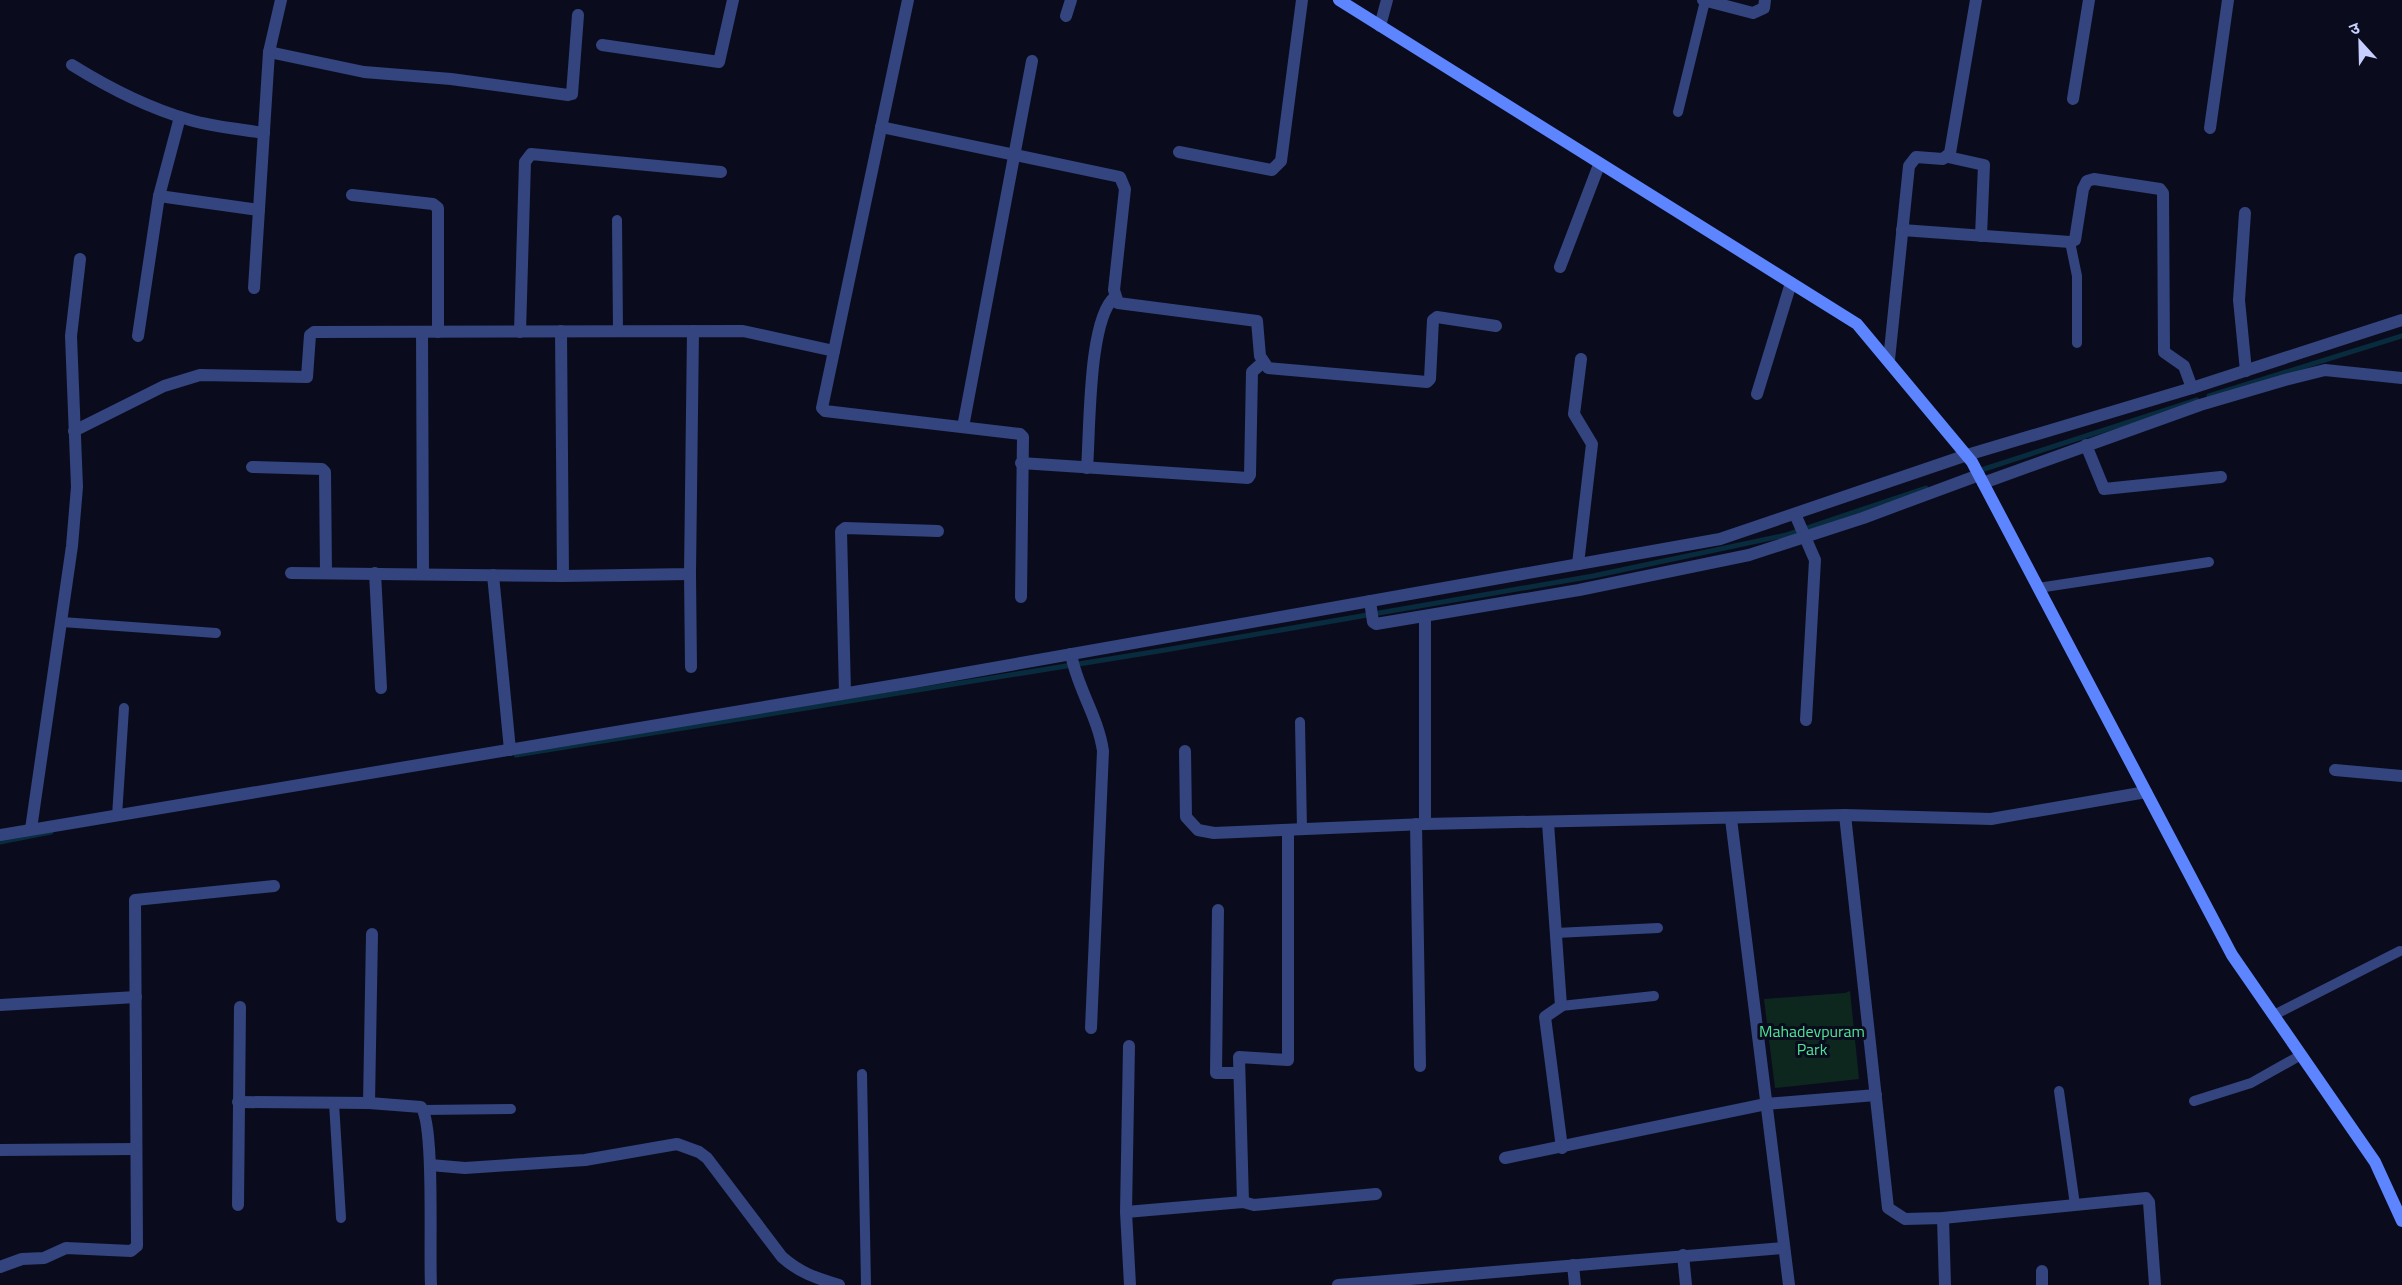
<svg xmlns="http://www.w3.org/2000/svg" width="2402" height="1285" viewBox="0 0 2402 1285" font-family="'Titillium Web','Noto Sans Devanagari',sans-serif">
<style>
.green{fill:#0d271f}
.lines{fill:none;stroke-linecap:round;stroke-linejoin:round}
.stream{stroke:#082b3e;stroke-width:5}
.lane{stroke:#33447e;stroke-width:10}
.street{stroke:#33447e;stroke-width:12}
.secondary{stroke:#5d85ff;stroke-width:12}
.labels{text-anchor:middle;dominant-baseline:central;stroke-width:6;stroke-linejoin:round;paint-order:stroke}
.park-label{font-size:16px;fill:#4ee496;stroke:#0a0c1d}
</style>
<rect width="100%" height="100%" fill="#0a0c1d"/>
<path class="green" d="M1850 991 1859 1079 1775 1088 1764 999 1845 993Z"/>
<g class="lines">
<g class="stream">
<path d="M2209 396 2402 336"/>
<path d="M1978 471 2197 400"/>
<path d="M516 755 1165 650 1593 576 1786 535 1926 488"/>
<path d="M0 842 51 832"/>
</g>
<g class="lane">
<path d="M1678 112 1705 1"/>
<path d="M617 220 618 331"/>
<path d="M2070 242 2077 276V343"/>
<path d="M2038 588 2209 562"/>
<path d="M62 622 216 633"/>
<path d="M1300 722 1302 829"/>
<path d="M117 816 124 708"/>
<path d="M1556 933 1658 928"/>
<path d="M1561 1006 1654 996"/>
<path d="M2274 1015 2400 951"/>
<path d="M862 1074 866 1285"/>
<path d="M2059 1091 2075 1205"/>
<path d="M2194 1101 2251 1083 2301 1055"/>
<path d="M334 1103 341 1218"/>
<path d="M423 1110 511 1109"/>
</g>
<g class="street">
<path d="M908 0 822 408 825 411 1020 434 1023 437 1021 597"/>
<path d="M1703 0 1753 13 1764 8 1765 0"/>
<path d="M1066 16 1071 0"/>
<path d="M1380 26 1387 0"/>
<path d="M602 45 719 62 733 0"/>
<path d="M269 52 364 72 451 79 568 95 572 94 578 15"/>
<path d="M72 65C109 88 148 108 190 120 214 127 240 129 264 133"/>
<path d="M2073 99 2089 0"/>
<path d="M881 127 1120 177 1125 189 1114 290 1118 303 1257 321 1260 356 1268 368 1427 382 1430 379 1433 320 1437 317 1496 326"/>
<path d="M2210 128 2228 0"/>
<path d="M1179 152 1272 170 1281 161 1302 0"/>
<path d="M1948 157 1984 165 1981 236"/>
<path d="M352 195 433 204 438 208V332"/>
<path d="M159 196 259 210"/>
<path d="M2245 213 2239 300 2246 371"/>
<path d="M1902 230 2070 242 2075 240 2083 189 2087 181 2094 179 2160 189 2163 193 2164 352 2184 366 2192 388"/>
<path d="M1560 267 1599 165"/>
<path d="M254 288 269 52 281 0"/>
<path d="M561 331 563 576"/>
<path d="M422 332 423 574"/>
<path d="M520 332 525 162 531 154 721 172"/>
<path d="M138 336 159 196 180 117"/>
<path d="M1889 360 1909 166 1916 157 1943 159 1950 153 1976 0"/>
<path d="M1757 394 1791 283"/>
<path d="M963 427 1032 61"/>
<path d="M74 431 164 386 200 375 307 377 310 335 314 332 743 331 834 351"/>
<path d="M2086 445 2104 489 2221 477"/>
<path d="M1021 463 1248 478 1250 475 1252 372 1262 363"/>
<path d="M252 467 322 469 325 472 326 573"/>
<path d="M1087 468C1090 431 1088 318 1115 297"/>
<path d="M1983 483 2200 405 2285 380 2325 370 2402 378"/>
<path d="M1795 514 1815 560 1806 720"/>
<path d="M1578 564 1592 444 1574 414 1581 359"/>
<path d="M291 573 563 576 690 574 693 331"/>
<path d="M375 573 381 688"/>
<path d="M690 574 691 667"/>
<path d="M493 575 510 750"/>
<path d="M1370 601 1373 622 1376 624 1579 590 1749 555 1863 518 1979 475"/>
<path d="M1071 654C1077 688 1098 716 1103 751L1091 1028"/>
<path d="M845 693 841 531 845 528 938 531"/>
<path d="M1185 751 1186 817 1198 830 1214 833 1425 824 1845 815 1991 819 2146 792"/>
<path d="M2335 770 2402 776"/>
<path d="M1845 815 1888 1208 1905 1219 1943 1218 2146 1198 2149 1202 2155 1285"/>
<path d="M1731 819 1789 1285"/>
<path d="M1548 823 1561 1006 1545 1017 1562 1148"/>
<path d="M1416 824 1420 1066"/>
<path d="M1425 824V616"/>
<path d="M31 829 72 546 77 487 71 336 80 259"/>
<path d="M0 835 914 682 1720 539 1967 455 2192 388 2402 320"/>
<path d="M1218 910 1216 1073H1239"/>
<path d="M0 1005 136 997"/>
<path d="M1129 1046 1126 1212 1130 1285"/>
<path d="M238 1102 369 1103 421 1107C435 1124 429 1254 431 1285"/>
<path d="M369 1103 372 934"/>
<path d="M0 1150 136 1149"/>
<path d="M1505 1158 1766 1104 1876 1095"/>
<path d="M430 1165 465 1168 585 1160 677 1144 699 1152 707 1158 782 1257C800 1273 816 1278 839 1285"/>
<path d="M1243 1202 1239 1057 1288 1060V830"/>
<path d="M238 1205 240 1007"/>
<path d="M1126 1212 1243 1202 1254 1205 1376 1194"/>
<path d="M1943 1218 1945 1285"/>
<path d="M1683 1255 1686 1285"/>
<path d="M1573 1265 1575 1285"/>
<path d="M0 1267 22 1259 44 1258 66 1248 131 1251 137 1246 135 900 274 886"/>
<path d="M2042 1271V1285"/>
<path d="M1338 1285 1783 1248"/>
</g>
<path class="secondary" d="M1339 0 1857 324 1972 462 2232 955 2375 1162 2402 1221"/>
</g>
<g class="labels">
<g class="park-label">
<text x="1812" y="1031">Mahadevpuram<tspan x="1812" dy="18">Park</tspan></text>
</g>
</g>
<g transform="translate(2360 42) rotate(338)" stroke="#0a0c1d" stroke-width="4.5" paint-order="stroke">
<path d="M0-4.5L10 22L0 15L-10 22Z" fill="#c6cfff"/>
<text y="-9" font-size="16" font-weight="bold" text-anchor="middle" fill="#c6cfff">उ</text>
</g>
</svg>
